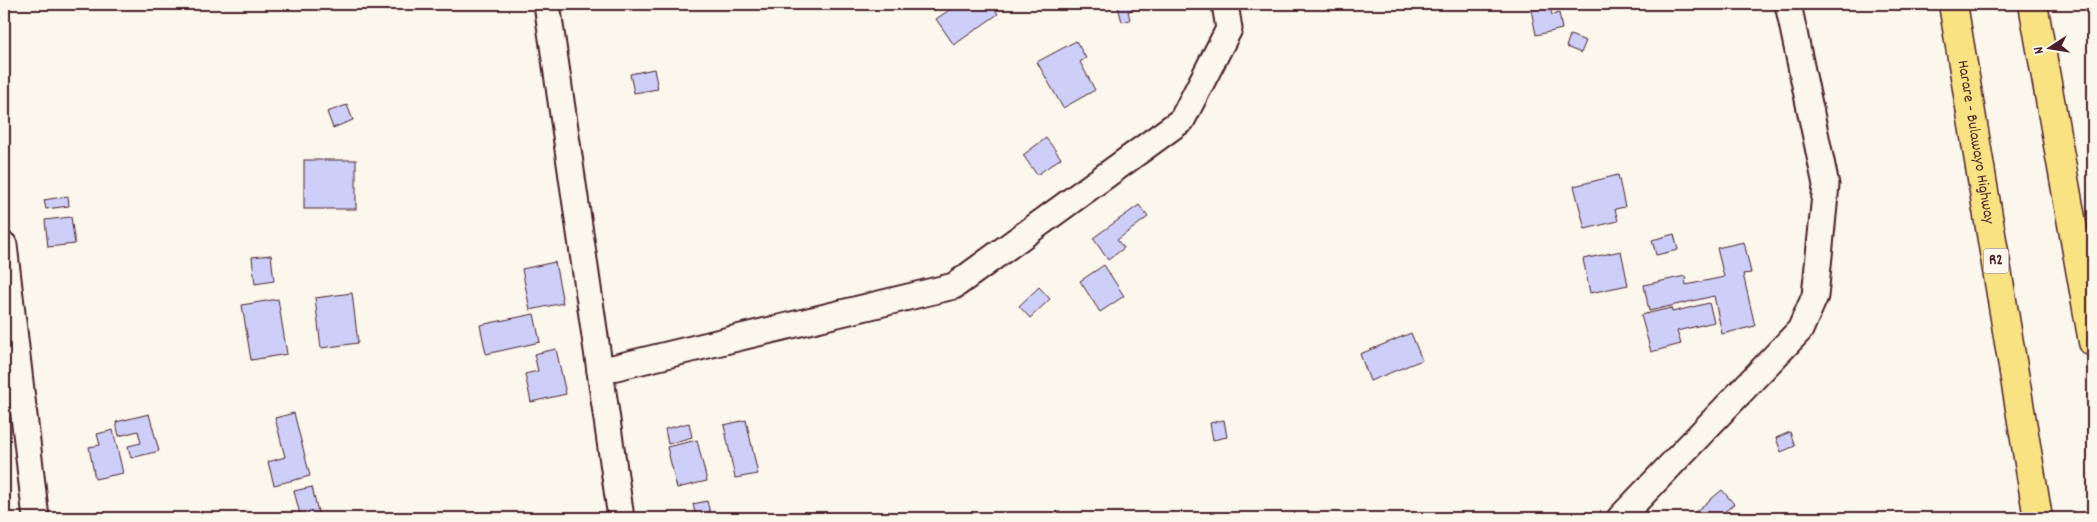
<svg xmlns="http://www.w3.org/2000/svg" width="2097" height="522" viewBox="0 0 2097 522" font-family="Dekko,sans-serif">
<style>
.building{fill:#cdcff8;stroke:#4a1f2b}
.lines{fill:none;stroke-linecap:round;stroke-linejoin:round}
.street-casing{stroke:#4a1f2b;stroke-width:29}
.highway-casing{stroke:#4a1f2b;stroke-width:31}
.street{stroke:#fbf7ec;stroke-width:25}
.highway{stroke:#f8e281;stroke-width:28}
.labels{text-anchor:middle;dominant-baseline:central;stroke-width:4;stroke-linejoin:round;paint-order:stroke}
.shield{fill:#fbf7ec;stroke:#7f6065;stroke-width:1}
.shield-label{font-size:15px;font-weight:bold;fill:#4a1f2b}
.street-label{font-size:16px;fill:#4a1f2b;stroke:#fbf7ec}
</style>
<rect width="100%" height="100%" fill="#fbf7ec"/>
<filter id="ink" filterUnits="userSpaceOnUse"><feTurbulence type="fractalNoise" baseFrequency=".02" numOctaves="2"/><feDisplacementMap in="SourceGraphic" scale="10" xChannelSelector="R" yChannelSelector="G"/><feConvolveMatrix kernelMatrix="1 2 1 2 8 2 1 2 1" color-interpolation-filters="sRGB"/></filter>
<g filter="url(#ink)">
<g class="building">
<path d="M958 4H991L998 14 954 45 936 19Z"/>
<path d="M1131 4 1132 10 1128 11 1130 20 1122 22 1118 6Z"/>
<path d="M1530 4H1549L1552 15 1559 13 1562 29 1536 35Z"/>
<path d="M1570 35 1586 41 1581 53 1566 47Z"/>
<path d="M1076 41 1086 58 1080 62 1095 90 1063 108 1037 62Z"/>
<path d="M654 69 658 89 634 93 630 74Z"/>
<path d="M347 105 353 120 333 128 327 112Z"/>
<path d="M1046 138 1061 158 1037 175 1023 155Z"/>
<rect x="304" y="160" width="52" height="49"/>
<path d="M1618 175 1625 207 1615 209 1618 221 1585 229 1574 186Z"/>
<path d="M68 196 69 206 46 209 44 200Z"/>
<path d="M1139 205 1148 217 1117 240 1124 248 1108 260 1093 238Z"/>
<path d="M71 217 75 244 48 247 45 220Z"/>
<path d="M1674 234 1678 250 1656 255 1652 240Z"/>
<path d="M1744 242 1751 273 1743 274 1755 326 1722 334 1714 296 1649 311 1644 285 1685 276 1686 285 1724 277 1717 248Z"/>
<path d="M1621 251 1628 285 1590 293 1583 259Z"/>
<path d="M271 255 274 281 255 284 252 257Z"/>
<path d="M555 262 563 303 530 310 522 269Z"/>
<path d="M1104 265 1124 296 1100 312 1080 281Z"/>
<path d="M1039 287 1050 299 1030 318 1019 306Z"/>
<path d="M352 293 358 343 321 348 315 298Z"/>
<path d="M278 299 287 354 251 360 242 305Z"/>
<path d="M1709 303 1714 322 1677 331 1681 344 1651 352 1641 315 1671 308 1672 312Z"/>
<path d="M534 314 540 342 486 354 480 325Z"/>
<path d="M1411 333 1422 360 1370 381 1360 354Z"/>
<path d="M556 349 566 394 531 402 525 374 538 371 534 354Z"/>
<path d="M294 413 310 476 274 485 268 462 285 457 275 418Z"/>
<path d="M149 414 159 451 131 458 128 446 141 443 138 431 119 436 116 422Z"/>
<path d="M746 420 758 474 735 478 724 425Z"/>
<path d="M1224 420 1227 437 1213 440 1210 423Z"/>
<path d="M689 423 692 437 668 444 665 429Z"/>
<path d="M113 430 123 473 95 479 89 447 100 445 97 434Z"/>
<path d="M1790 432 1795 446 1781 452 1776 438Z"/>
<path d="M697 440 707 481 677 488 667 447Z"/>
<path d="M312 487 319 516 301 518 294 491Z"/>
<path d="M1722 490 1734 504 1717 518H1688Z"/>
<path d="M707 501 710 513 696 517 693 504Z"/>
</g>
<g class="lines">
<g class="street-casing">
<g id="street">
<path d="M547 4 600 371"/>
<path d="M4 245 36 518"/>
<path d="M621 518 600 371 954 286 1182 120 1229 29 1225 4"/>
<path d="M1620 518 1800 330 1815 296 1826 185 1788 4"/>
</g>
</g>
<g class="highway-casing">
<g id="highway">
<path id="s1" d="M1953 4 2038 518"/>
<path d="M2033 4 2093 342"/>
</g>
</g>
<use href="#street" class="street"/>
<use href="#highway" class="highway"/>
</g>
</g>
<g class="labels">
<rect class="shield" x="1983.5" y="248.5" width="25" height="25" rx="4"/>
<g class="shield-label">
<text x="1996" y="261">R2</text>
</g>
<g class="street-label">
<text stroke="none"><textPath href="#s1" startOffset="140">Harare - Bulawayo Highway</textPath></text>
</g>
</g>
<rect width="2097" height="522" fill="none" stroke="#fbf7ec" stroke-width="20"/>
<rect x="10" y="10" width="2077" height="502" fill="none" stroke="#4a1f2b" stroke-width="2" filter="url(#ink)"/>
<g transform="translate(2050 48) rotate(258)" stroke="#fbf7ec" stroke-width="4" paint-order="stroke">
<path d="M0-4L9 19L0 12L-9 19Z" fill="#4a1f2b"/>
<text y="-8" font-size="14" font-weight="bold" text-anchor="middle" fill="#4a1f2b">N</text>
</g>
</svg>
